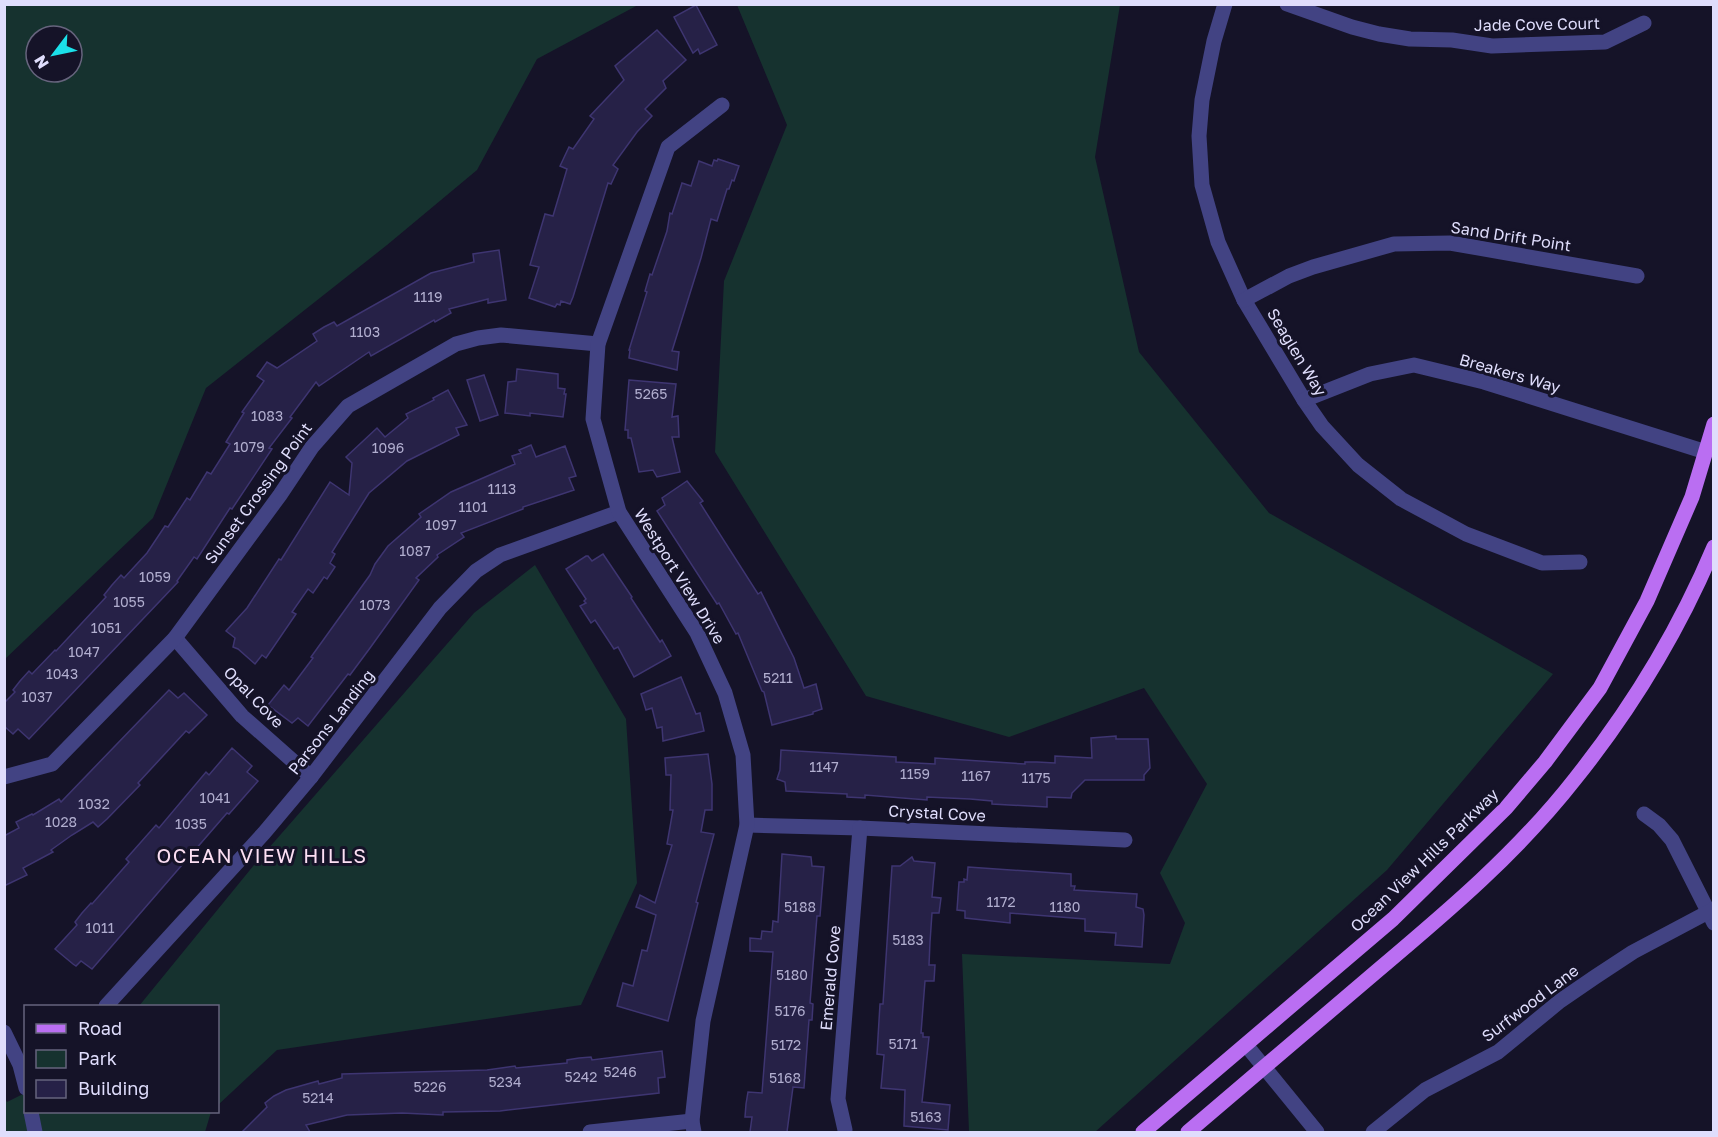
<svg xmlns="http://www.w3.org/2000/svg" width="1718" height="1137" viewBox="0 0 1718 1137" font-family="'Golos Text',sans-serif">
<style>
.green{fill:#16322f;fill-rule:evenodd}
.building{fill:#262147;stroke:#3e3571;stroke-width:1.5}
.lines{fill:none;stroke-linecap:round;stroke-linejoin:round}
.minor{stroke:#424383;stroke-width:15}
.primary{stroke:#ba6ef2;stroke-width:15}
.labels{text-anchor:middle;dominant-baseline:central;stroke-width:6;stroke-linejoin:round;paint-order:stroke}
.number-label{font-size:14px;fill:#b1aecf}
.street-label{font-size:16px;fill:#dfddfc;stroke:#151328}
.quarter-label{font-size:20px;letter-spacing:1.5px;fill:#fcdff3;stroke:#151328}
</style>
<rect width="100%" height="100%" fill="#151328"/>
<g class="green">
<path d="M5 4 638 5 537 59 477 170 387 245 206 388 153 518 5 659ZM36 36H72V72H36Z"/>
<path d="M737 5H1120L1095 157 1139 352 1269 513 1553 674 1387 870 1095 1132H969L962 954 1170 964 1185 923 1160 873 1207 784 1144 688 1009 737 866 696 715 452 724 281 787 125Z"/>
<path d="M535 565 626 719 637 883 581 1005 277 1050 218 1105V1006H139L254 865 474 613Z"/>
<path d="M25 1093 26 1112H211L205 1132H5L4 1097 7 1102Z"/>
</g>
<g class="building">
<path d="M696 5 717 45 700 54 698 49 693 53 674 17Z"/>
<path d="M657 30 686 60 663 81 666 88 645 109 652 116 637 132 613 165 618 169 611 184 608 183 573 297 570 304 561 301 560 305 557 304 555 307 529 298 539 267 530 265 545 214 553 216 567 169 560 166 569 147 573 149 594 119 590 116 624 80 615 66Z"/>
<path d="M718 159 739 166 734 181 732 180 729 189H727L717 221 711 219 701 258 672 351 679 352 677 370 629 358 630 350H629L647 292 645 291 650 274 652 275 667 231 670 213 672 214 682 183 691 186 699 161 712 166 714 160 717 161Z"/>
<path d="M499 250 506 300 488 303V299L449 309 451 313 435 322 434 320 371 356 369 352 319 386 316 382 290 417 292 418 269 448 272 449 232 509 230 508 197 559 194 557 177 581 178 582 29 739 18 729 13 734 4 726V703L15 692 13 690 20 681 29 671 32 674 55 650 56 651 106 597 104 595 112 585 121 575 124 578 147 553 165 526 168 527 187 498 190 500 207 472 211 474 230 444 226 442 244 413 242 412 264 381 257 376 267 362 277 368 317 341 313 334 324 327 334 322 337 326 431 273 474 262 473 254Z"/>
<path d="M517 369 558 374V388L565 389 564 394H566L563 417 530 413V416L505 413 508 382 516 381Z"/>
<path d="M484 375 498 415 480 421 467 380Z"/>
<path d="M629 380 676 384 672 417 678 416 679 437H672L680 472 657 477 653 470 639 472 631 438H628V430H625Z"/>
<path d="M448 390 467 425 456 428 459 435 407 461 369 493 332 552 335 554 330 563 335 567 327 579 324 577 313 593 308 589 292 612 296 614 266 658 262 655 255 664 238 649 233 647 235 638 226 631 247 608 279 559 281 560 330 482 349 495 352 463 346 457 377 428 385 437 408 418 406 414 434 400 433 398Z"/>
<path d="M531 445 536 457 565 446 576 476 569 478 574 490 523 507V509L461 533 464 537 437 555 438 557 416 578 419 580 370 648 350 675 348 674 308 726 298 718 292 723 268 705 284 685 289 690 313 658 311 657 370 575 375 564 388 546 421 517 419 514 451 492 515 464 512 456 521 453 519 450Z"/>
<path d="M687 481 703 501 700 503 758 594 761 592 794 658 804 688 816 684 822 709 813 712V714L772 725 764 692 762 691 738 633 736 634 719 603 717 604 657 511 665 505 662 498Z"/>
<path d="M603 554 632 597 631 598 660 642 662 640 671 656 634 677 618 647 614 649 595 620 591 623 580 606 586 603 584 601 586 599 566 569 586 556H588L592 561Z"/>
<path d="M681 677 696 714 700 713 704 731 663 741 662 727 657 728 652 708 646 710 641 694Z"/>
<path d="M169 690 178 698 184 693 207 715 189 733 186 731 138 783 140 785 107 819 98 827 93 822 72 835 51 850 53 852 23 868 27 875 4 886V836L19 828 16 822 32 814 33 815 59 799 61 802Z"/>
<path d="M1116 736V739H1148L1150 768 1144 775V780H1085L1072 793 1071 798 1047 797V807L992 804V801L970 799 927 797V800L865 795V798L847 797V794L786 791 785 782 777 779 780 770 781 750 896 757V762L935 764V758L1025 764V762H1037L1055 763V756L1092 758 1091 738Z"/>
<path d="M232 748 252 766 247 772 258 781 229 814 227 813 92 969 81 961 76 966 73 964 55 949 77 925 75 922 82 913 91 903 92 904 129 862 126 859 156 825 159 828 206 772 209 775Z"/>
<path d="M708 754 712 784V810H705L701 832 714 834 696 902 698 903 668 1021 617 1006 623 983 633 986 642 950 647 951 656 915 636 907 640 895 655 903 672 845 667 844 673 810H670L671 775H666L665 758Z"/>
<path d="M782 854 811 857 812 866 824 867 820 916H817L810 1003 813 1004 812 1020H809L804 1088 793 1087 787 1132H750L752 1117H745L746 1104 748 1092 762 1093 773 952 750 951V938L761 939 762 931 772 932 773 921 778 922Z"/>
<path d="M912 857 914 861 935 863 932 897 941 898 939 913H932L930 942 929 965H935L934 981H925L921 1033H923V1037H929L922 1102 950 1105 948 1130 904 1126 905 1090 881 1088 884 1055 877 1054 880 1004H883L892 866H900Z"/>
<path d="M968 867 1071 874V886H1075L1074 890 1137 894 1136 907 1143 909 1144 915 1142 947 1115 945 1116 933 1085 931V919L1010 913V923L965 918V911L957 910 959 882H964V879L967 880Z"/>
<path d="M662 1051 665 1077 658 1078 659 1093 500 1111 443 1112V1115L402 1113 347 1115 306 1125 310 1132H242L267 1107 265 1103 274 1096 286 1090 318 1081 319 1084 342 1078V1074L487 1070 515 1066 516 1068 567 1063V1060L579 1058 591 1057 592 1060Z"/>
</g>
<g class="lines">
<g class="minor">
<path d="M1225 4 1214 41 1202 100 1199 136 1202 185 1218 242 1244 300 1304 400 1322 426 1358 465 1401 499 1466 534 1542 563 1580 562"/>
<path d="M1287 4 1352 27 1379 34 1410 39 1452 40 1492 46 1605 42 1644 23"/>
<path d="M1244 300 1289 276 1313 267 1394 244 1450 243 1637 276"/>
<path d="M1304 400 1370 374 1414 365 1484 382 1706 452"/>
<path d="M175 638 242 716 311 777"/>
<path d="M4 777 52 764 175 638 280 495 312 447 348 406 456 344 478 338 501 335 598 344"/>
<path d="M1644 814 1659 825 1672 840 1714 923"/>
<path d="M747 825 860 828 1125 840"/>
<path d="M106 1006 264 833 311 777 440 608 476 571 500 555 619 512"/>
<path d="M4 1032 20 1065 26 1088"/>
<path d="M1246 1045 1317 1132"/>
<path d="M31 1112 35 1132"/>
<path d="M845 1130 838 1099 860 828"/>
<path d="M590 1132 692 1121"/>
<path d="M694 1132 692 1121 703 1021 747 825 743 755 725 693 697 633 619 512 593 419 598 344 668 147 722 105"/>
<path d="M1373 1132 1425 1090 1498 1052 1560 1001 1595 977 1633 952 1714 909"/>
</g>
<g class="primary">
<path d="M1143 1132 1393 919 1506 808 1545 762 1600 688 1647 601 1692 497 1714 424"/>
<path d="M1188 1132C1251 1079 1314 1025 1377 971 1447 912 1518 852 1575 779 1631 709 1679 630 1714 547"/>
</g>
</g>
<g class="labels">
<g class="number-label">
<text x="428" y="296">1119</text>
<text x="365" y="331">1103</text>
<text x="651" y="393">5265</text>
<text x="267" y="415">1083</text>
<text x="249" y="446">1079</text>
<text x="388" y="447">1096</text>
<text x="502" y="488">1113</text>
<text x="473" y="506">1101</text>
<text x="441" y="524">1097</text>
<text x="415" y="550">1087</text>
<text x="155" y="576">1059</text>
<text x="129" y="601">1055</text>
<text x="375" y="604">1073</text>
<text x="106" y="627">1051</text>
<text x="84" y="651">1047</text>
<text x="62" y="673">1043</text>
<text x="778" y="677">5211</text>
<text x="37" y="696">1037</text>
<text x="824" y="766">1147</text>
<text x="915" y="773">1159</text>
<text x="976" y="775">1167</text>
<text x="1036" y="777">1175</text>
<text x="215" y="797">1041</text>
<text x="94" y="803">1032</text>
<text x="61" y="821">1028</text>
<text x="191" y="823">1035</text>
<text x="1001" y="901">1172</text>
<text x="800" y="906">5188</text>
<text x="1065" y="906">1180</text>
<text x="100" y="927">1011</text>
<text x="908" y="939">5183</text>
<text x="792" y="974">5180</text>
<text x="790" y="1010">5176</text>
<text x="903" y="1043">5171</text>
<text x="786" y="1044">5172</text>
<text x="620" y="1071">5246</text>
<text x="581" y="1076">5242</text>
<text x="785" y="1077">5168</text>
<text x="505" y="1081">5234</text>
<text x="430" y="1086">5226</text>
<text x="318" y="1097">5214</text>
<text x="926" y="1116">5163</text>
</g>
<g class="street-label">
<text transform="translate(1537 24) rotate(-1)">Jade Cove Court</text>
<text transform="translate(1511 236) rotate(9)">Sand Drift Point</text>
<text transform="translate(1297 352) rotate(59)">Seaglen Way</text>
<text transform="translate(1510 373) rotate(16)">Breakers Way</text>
<text transform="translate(258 493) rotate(-54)">Sunset Crossing Point</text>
<text transform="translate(680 576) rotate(58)">Westport View Drive</text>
<text transform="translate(254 697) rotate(46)">Opal Cove</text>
<text transform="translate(331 722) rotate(-52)">Parsons Landing</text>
<text transform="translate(937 813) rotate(3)">Crystal Cove</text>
<text transform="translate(1424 860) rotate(-44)">Ocean View Hills Parkway</text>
<text transform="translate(830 978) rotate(-85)">Emerald Cove</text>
<text transform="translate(1530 1003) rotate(-37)">Surfwood Lane</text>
</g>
<g class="quarter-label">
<text x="262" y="855">OCEAN VIEW HILLS</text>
</g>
</g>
<rect width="1718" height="1137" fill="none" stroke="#dfddfc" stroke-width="12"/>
<rect x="24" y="1005" width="195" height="108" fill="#151328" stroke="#66647d" stroke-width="1.5"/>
<rect x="36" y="1024" width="30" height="9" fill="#ba6ef2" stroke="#66647d" stroke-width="1.5"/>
<text x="78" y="1035" font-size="18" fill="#dfddfc">Road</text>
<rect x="36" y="1050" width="30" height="18" fill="#16322f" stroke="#66647d" stroke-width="1.5"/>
<text x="78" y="1065" font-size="18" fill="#dfddfc">Park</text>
<rect x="36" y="1080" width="30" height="18" fill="#262147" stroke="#66647d" stroke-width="1.5"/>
<text x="78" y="1095" font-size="18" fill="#dfddfc">Building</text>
<g transform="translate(54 54) rotate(238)"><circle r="28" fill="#151328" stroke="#66647d" stroke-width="1.5"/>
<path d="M0-4.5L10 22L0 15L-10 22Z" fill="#1be0ea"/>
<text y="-9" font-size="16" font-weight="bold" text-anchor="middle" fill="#dfddfc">N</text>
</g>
</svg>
